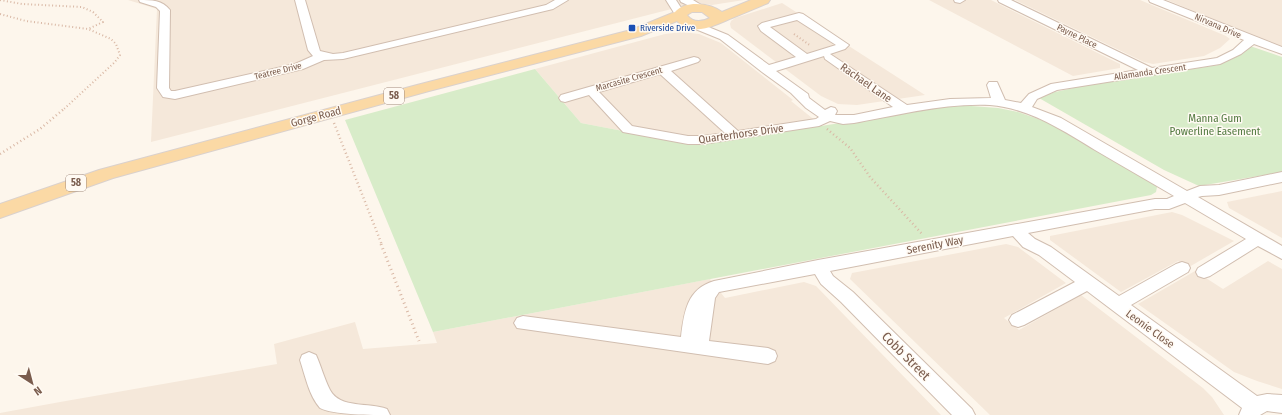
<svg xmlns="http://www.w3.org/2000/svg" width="1282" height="415" viewBox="0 0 1282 415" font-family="'Fira Sans Condensed',sans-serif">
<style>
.residential{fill:#f5e8da}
.green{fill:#d8ecc9}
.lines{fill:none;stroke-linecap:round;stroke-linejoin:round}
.minor-casing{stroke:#d1beb0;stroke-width:2}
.major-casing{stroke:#dad1cd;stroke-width:2}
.path-far2{stroke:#d9b8a5;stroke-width:2;stroke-dasharray:1 2.5;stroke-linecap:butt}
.path-far1{stroke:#d9b8a5;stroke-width:2.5;stroke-dasharray:1 3;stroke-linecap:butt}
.path{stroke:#d9b8a5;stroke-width:3;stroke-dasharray:1 3.5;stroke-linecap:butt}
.minor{fill:#fff;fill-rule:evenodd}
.major{fill:#fbd9a5;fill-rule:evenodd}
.transit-dot{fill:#1a4fb4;stroke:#fffaf3;stroke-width:1.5}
.labels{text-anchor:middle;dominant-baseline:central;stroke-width:3;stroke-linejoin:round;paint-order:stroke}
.far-street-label{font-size:9px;fill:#7a5c4d;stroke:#fffaf3}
.far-transit-label{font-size:9px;fill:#164399;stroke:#fffaf3;text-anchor:start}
.shield{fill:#fffaf3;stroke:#a28b7f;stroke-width:1}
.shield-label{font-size:10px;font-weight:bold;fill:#7a5c4d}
.street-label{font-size:11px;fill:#7a5c4d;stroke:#fffaf3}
.park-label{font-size:11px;fill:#537a41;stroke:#fffaf3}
.near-street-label{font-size:13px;fill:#7a5c4d;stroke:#fffaf3}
</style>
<rect width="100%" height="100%" fill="#fdf6ec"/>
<g class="residential">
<path d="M128 0H744L712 5 695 3 151 142 157 9Z"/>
<path d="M929 0H991L1120 64V68L1073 76Z"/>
<path d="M1015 0H1140L1226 36 1230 39 1220 48 1204 56 1153 64 1144 62Z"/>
<path d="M1167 0H1282V47L1274 44Z"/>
<path d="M782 3 925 95 857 105 838 104 821 96 731 28 730 24 731 21 735 18Z"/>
<path d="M683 32 699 34 721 43 793 100 791 101 822 126 696 145 581 123 535 69 665 34Z"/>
<path d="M1282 191V238L1229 208 1227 202Z"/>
<path d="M1172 212 1182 215 1234 241 1189 267 1178 261 1121 292 1050 240V236Z"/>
<path d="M1006 244 1018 247 1066 283 1004 318 1019 330 1081 295 1203 388 1212 397 1224 415H990L850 279 852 273Z"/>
<path d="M1268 261 1282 269V389L1257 381 1234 372 1138 304 1195 271 1223 289Z"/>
<path d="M710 279 725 298 804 282 816 286 941 415H0V413L60 402 277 364 274 344 355 322 363 349 437 343 433 332Z"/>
</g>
<g class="green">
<path d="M1248 47H1253L1282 57V172L1199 186 1164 170 1039 98 1055 92 1087 85 1218 65 1236 57Z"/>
<path d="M535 69 581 123 696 145 958 105 998 108 1018 112 1044 121 1060 128 1154 184 1157 187 1156 192 1151 195 433 332 345 120Z"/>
</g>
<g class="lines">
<g class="minor-casing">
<g id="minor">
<path d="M139 0C152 0 162 0 170 10L169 88 171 91H175L295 64 313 56 308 50 295 0H305L320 51 333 54 343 53 546 5 555 0H568L553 9 343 59 324 60 303 69 175 99 163 97 157 88 160 11 156 7 140 2Z"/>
<path d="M666 0H676L685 14 684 16H676Z"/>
<path d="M680 0H693L706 8 701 11 681 2Z"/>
<path d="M954 0H965L960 3 955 2Z"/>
<path d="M998 0H1011L1152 68 1217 58 1233 50 1244 40 1150 2 1149 0H1163L1282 47V54L1254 44 1241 54 1220 64 1057 90 1037 99 1032 107 1061 118 1187 191 1200 186 1219 185 1282 172V182L1219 195 1202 196 1198 197 1282 246V259L1258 246 1210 276 1204 278 1198 276 1196 272 1198 268 1246 239 1185 203 1169 209H1155L1028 233 1035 239 1051 247 1119 296 1176 264 1182 262 1188 264 1190 268 1188 272 1131 305 1257 396 1267 394 1282 395V413L1267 411 1260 415H1239L1242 408 1087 291 1024 325 1018 327 1012 325 1009 320 1012 315 1075 282 1039 255 1023 247 1013 236 830 271 833 276 853 292 972 409 975 415H952L841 302 821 284 815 274 719 292 715 298 709 341 768 348 775 351 777 356 775 361 768 364 517 328 514 323 517 318 523 316 681 337C684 312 687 289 714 281L818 260 1155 199H1167L1174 196C1148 181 1121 165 1095 150 1062 130 1029 108 990 105 944 103 899 115 854 123L843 124 830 121 819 126 703 144H688L623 132 589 95 565 102 561 101 559 98 561 95 694 57 698 58 700 60 698 62 671 71 738 131 816 119 819 117 806 108 791 93 762 72 720 39 688 26 687 24 692 21 696 22 728 35 769 65 796 57 761 31 758 26 762 23 799 13 803 14 849 45 845 49 830 54 907 105 950 99 991 98 987 85 989 82H997L1005 100 1021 103 1029 94 1051 84 1138 70 999 2ZM797 20 836 45 807 54 770 27ZM824 56 825 59 893 107 854 115H835L837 111 835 108 831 107 825 110 809 98 808 94 776 71ZM660 74 725 133 703 136H688L632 126 599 92Z"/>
<path d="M309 352 316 355C321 366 324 378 330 390 340 409 369 402 387 409L390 415C373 415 332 415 320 408 309 396 305 375 300 360L302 355Z"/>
</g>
</g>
<g class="major-casing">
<path id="major" d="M751 0H770L768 3C756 8 744 13 732 18 715 25 693 38 677 21L641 36 429 91 113 178 0 218V204L99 170 417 85 631 30 675 12C686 0 710 3 722 12ZM692 12H702L710 18C702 22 693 23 687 15Z"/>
</g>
<g class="path-far2">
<path d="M0 0 22 4 82 7 93 12 103 22 88 29"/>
<path d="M0 14 26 21 88 29 111 39 116 44 120 55 115 62 64 109"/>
<path d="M794 34 811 46"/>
</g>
<g class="path-far1">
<path d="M334 123 382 245"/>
<path d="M827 129 850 148 870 177 923 235"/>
<path d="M0 154 40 129 65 108"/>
</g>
<path class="path" d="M381 244 419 341"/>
<use href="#minor" class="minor"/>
<use href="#major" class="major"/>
</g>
<rect class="transit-dot" x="628" y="24" width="8" height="8" rx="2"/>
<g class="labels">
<g class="far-street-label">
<text transform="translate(1218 26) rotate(23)">Nirvana Drive</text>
<text transform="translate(1077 36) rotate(26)">Payne Place</text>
<text transform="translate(278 71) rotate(-14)">Teatree Drive</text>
<text transform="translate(1150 72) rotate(-8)">Allamanda Crescent</text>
<text transform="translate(629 79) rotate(-16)">Marcasite Crescent</text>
</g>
<g class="far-transit-label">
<text x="640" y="28">Riverside Drive</text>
</g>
<g class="shield">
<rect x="384" y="88" width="20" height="16" rx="3"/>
<rect x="66" y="175" width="20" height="16" rx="3"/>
</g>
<g class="shield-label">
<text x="394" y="96">58</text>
<text x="76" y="183">58</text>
</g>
<g class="street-label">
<text transform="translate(866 83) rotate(35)">Rachael Lane</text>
<text transform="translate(316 117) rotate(-15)">Gorge Road</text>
<text transform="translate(741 134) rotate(-8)">Quarterhorse Drive</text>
<text transform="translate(935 245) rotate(-11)">Serenity Way</text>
<text transform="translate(1150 329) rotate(36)">Leonie Close</text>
</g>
<g class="park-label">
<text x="1215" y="118">Manna Gum<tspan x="1215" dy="13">Powerline Easement</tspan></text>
</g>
<g class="near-street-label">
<text transform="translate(906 356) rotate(45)">Cobb Street</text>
</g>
</g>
<g transform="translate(32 383) rotate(144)" stroke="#fffaf3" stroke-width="3" paint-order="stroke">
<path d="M0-3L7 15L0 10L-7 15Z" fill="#7a5c4d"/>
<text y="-6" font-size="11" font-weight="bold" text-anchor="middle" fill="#7a5c4d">N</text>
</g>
</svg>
